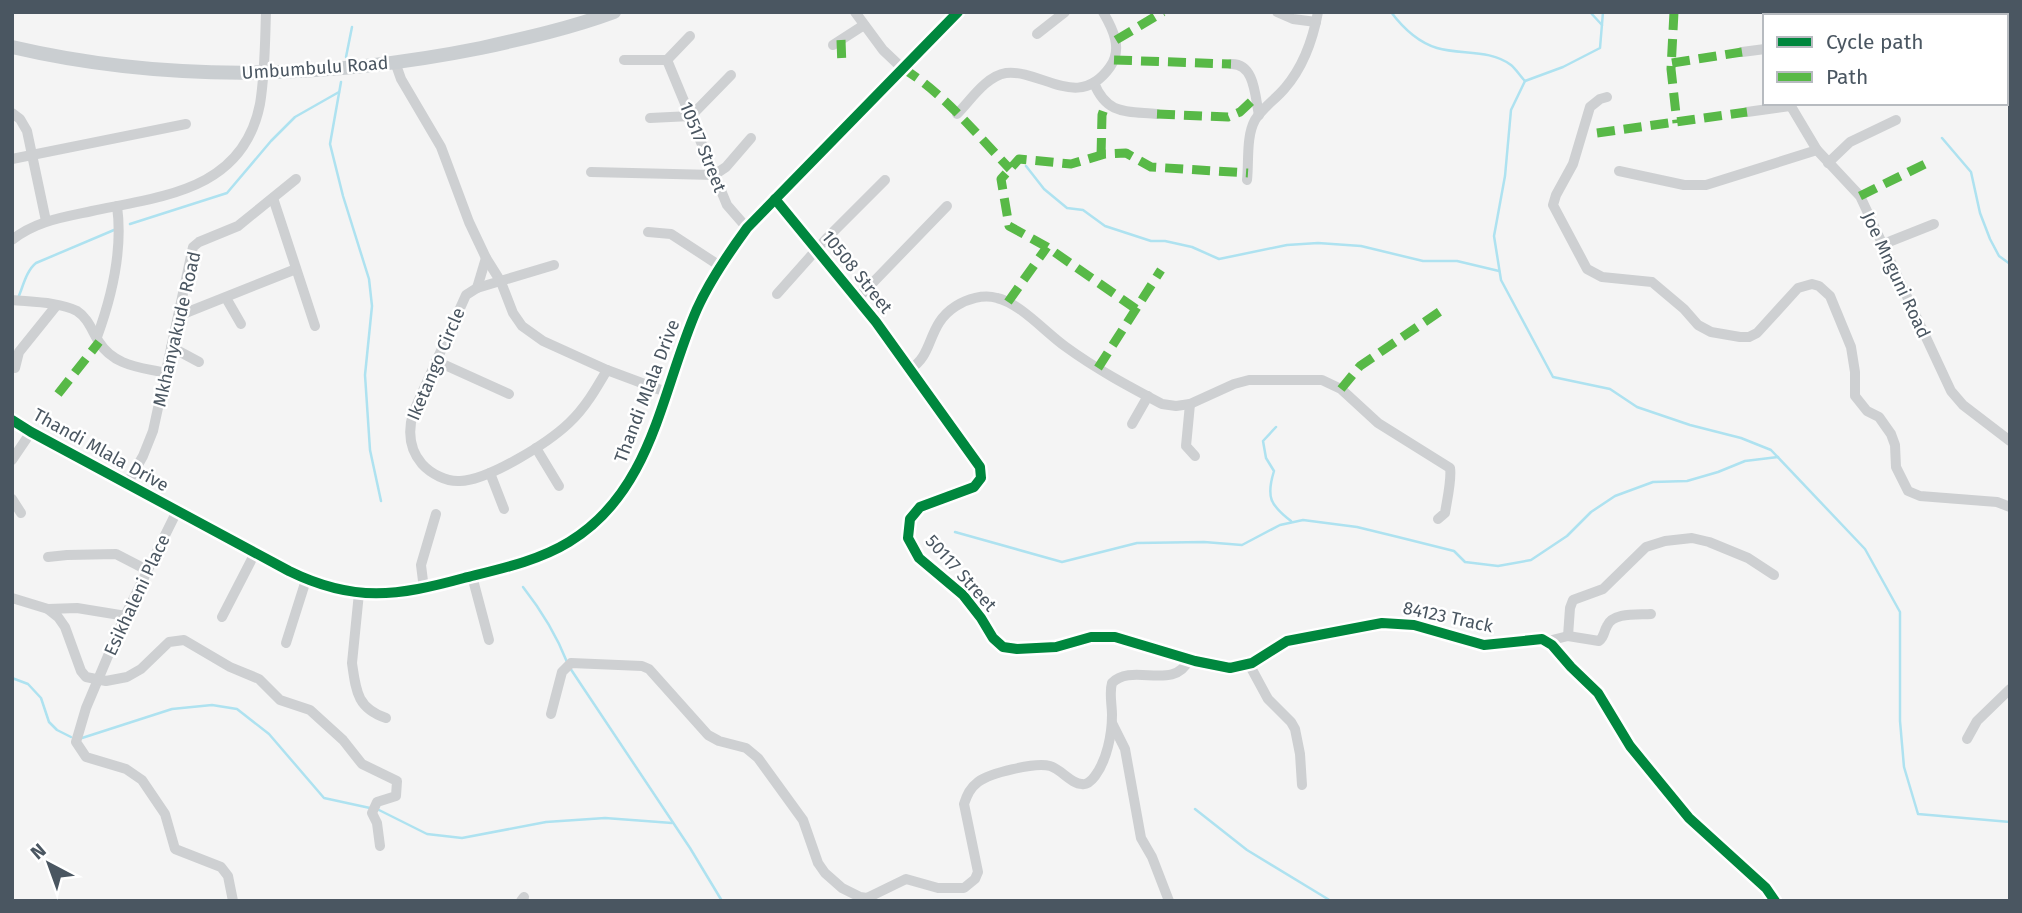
<svg xmlns="http://www.w3.org/2000/svg" width="2022" height="913" viewBox="0 0 2022 913" font-family="'Fira Sans',sans-serif">
<style>
.lines{fill:none;stroke-linecap:round;stroke-linejoin:round}
.stream{stroke:#aee2f0;stroke-width:2.5}
.minor{stroke:#ced0d2;stroke-width:10}
.major{stroke:#caced1;stroke-width:14}
.quiet{stroke:#58b947;stroke-width:9;stroke-dasharray:18 9;stroke-linecap:butt}
.cycleway-casing{stroke:#fff;stroke-width:15}
.cycleway{stroke:#00873e;stroke-width:10}
.labels{text-anchor:middle;dominant-baseline:central;stroke-width:5;stroke-linejoin:round;paint-order:stroke}
.street-label{font-size:18px;fill:#4a5661;stroke:#fff}
</style>
<rect width="100%" height="100%" fill="#f4f4f4"/>
<g class="lines">
<g class="stream">
<path d="M1391 12C1403 28 1417 42 1437 48 1461 55 1490 49 1511 65 1516 69 1520 76 1525 81"/>
<path d="M1590 12 1602 25"/>
<path d="M1603 12 1600 48 1563 67 1525 81 1511 110 1505 176 1494 236 1501 280 1553 377 1610 389 1637 407 1690 425 1741 438 1771 450 1865 549 1900 612V721L1904 767 1918 814 2010 822"/>
<path d="M346 57 352 27"/>
<path d="M341 82 330 144 343 196 369 279 372 306 365 375 370 450 381 501"/>
<path d="M1942 138 1971 172 1980 213 1990 239 1999 256 2010 264"/>
<path d="M1026 166 1044 189 1067 208 1083 210 1105 226 1151 241H1165L1192 247 1219 259 1287 245 1318 243 1361 246 1423 261H1457L1499 271"/>
<path d="M130 224 227 193 271 141 295 117 339 92"/>
<path d="M18 298C23 287 26 271 36 263L114 230"/>
<path d="M1276 427 1263 441 1266 458 1274 471C1266 497 1270 505 1291 521"/>
<path d="M955 532 1062 562 1137 543 1204 542 1242 545 1280 525 1303 520 1357 527 1398 537 1454 551 1465 562 1498 566 1531 560 1567 536 1591 512 1615 496 1653 482 1687 481 1718 472 1745 461 1778 457"/>
<path d="M523 587C541 610 556 634 567 662"/>
<path d="M570 668 690 848 722 901"/>
<path d="M12 678 28 684 41 698 49 722 57 730 71 737"/>
<path d="M82 738 172 709 212 705 237 709 269 734 324 798 370 808"/>
<path d="M1195 809 1247 850 1331 901"/>
<path d="M379 810 427 834 462 838 546 822 605 818 672 823"/>
</g>
<g class="minor">
<path d="M855 12 883 50 902 68"/>
<path d="M1277 12 1293 19 1316 22"/>
<path d="M1981 12 1984 16"/>
<path d="M1776 16V12"/>
<path d="M1037 34 1065 12"/>
<path d="M2006 36 2010 33"/>
<path d="M833 45 864 25"/>
<path d="M2006 46 2010 51"/>
<path d="M1742 52 1765 49"/>
<path d="M624 60H667"/>
<path d="M667 60 727 205 747 228"/>
<path d="M667 60 690 36"/>
<path d="M395 62 401 79 441 147 469 222 486 258 501 282 513 313 522 326 543 341 607 370 666 392"/>
<path d="M1231 64C1255 63 1255 97 1259 115"/>
<path d="M1094 83C1107 115 1126 111 1157 114"/>
<path d="M1607 97 1600 99 1590 107 1573 164 1556 195 1553 205 1587 269 1602 277 1652 282 1684 309 1698 325 1711 332 1740 337H1749L1757 333 1798 288 1812 284 1819 286 1830 296 1851 347 1855 372V396L1867 411 1879 417 1891 434 1895 445 1896 467 1908 491 1920 496 1997 502 2010 507"/>
<path d="M1789 103 1817 150 1860 196 1951 391 1963 405 2010 441"/>
<path d="M1747 112 1790 106"/>
<path d="M12 113 20 119 27 131 46 221"/>
<path d="M957 114C970 101 986 76 1006 73 1042 69 1078 112 1110 67 1123 49 1113 29 1103 12"/>
<path d="M650 118 691 116 731 75"/>
<path d="M12 159 186 124"/>
<path d="M1828 163 1850 142 1896 120"/>
<path d="M1619 171 1684 185H1706L1817 150"/>
<path d="M591 172 714 175 726 167 751 138"/>
<path d="M1247 180C1249 162 1246 136 1255 120 1262 108 1276 99 1285 88 1303 67 1313 39 1318 12"/>
<path d="M273 198 315 326"/>
<path d="M775 199 876 322 980 467 981 478 974 487 920 507 910 519 908 538 919 558 963 595 981 618 993 638 1003 647 1017 649 1056 647 1091 637H1115L1195 661 1230 668 1252 663 1287 641 1382 623 1414 625 1484 645 1542 639 1552 645 1571 667 1598 693 1630 746 1689 818 1766 888 1775 901"/>
<path d="M648 232 671 234 720 266"/>
<path d="M12 240C35 221 64 217 92 211 164 196 243 190 260 104 265 74 265 42 266 12"/>
<path d="M1881 245 1934 224"/>
<path d="M554 265 477 288 466 295 413 413C408 431 409 449 422 464 431 474 447 482 460 481 489 480 548 443 569 423 585 408 596 389 607 370"/>
<path d="M477 288 486 258"/>
<path d="M777 294 826 239 885 180"/>
<path d="M226 298 241 324"/>
<path d="M858 298 947 206"/>
<path d="M12 300C32 302 59 302 77 311 88 318 92 331 99 342 114 366 140 367 165 373"/>
<path d="M178 316 296 269"/>
<path d="M97 337C112 296 123 249 117 206"/>
<path d="M171 347 199 362"/>
<path d="M436 361 509 394"/>
<path d="M15 368 19 352 56 306"/>
<path d="M910 369C935 354 926 325 956 306 967 299 983 294 997 298 1020 303 1046 333 1066 347 1096 369 1130 387 1162 404L1176 406 1190 404 1234 384 1249 380H1322L1341 389 1378 423 1450 468C1452 479 1447 500 1445 513L1438 519"/>
<path d="M1190 404 1186 446 1195 456"/>
<path d="M12 420 31 432 289 571C354 603 398 596 464 578 500 569 538 561 569 542 653 491 661 391 697 309 710 280 728 254 747 228L958 12"/>
<path d="M1132 424 1148 396"/>
<path d="M536 448 559 486"/>
<path d="M12 460 31 432"/>
<path d="M490 473 504 509"/>
<path d="M127 484 143 456 153 431 193 247 199 242 238 226 296 179"/>
<path d="M12 499 21 513"/>
<path d="M177 511 124 618 86 708 76 742 86 757 126 769 142 780 165 814 175 849 221 867 228 876 233 901"/>
<path d="M48 557 67 555 116 554 147 570"/>
<path d="M472 576 489 640"/>
<path d="M424 589 421 565 436 514"/>
<path d="M359 593 352 663C356 691 357 708 386 718"/>
<path d="M12 598 48 609 58 617 65 627 81 671 86 677 106 681 127 677 141 669 169 642 184 640 230 667 259 679 280 700 310 710 343 740 362 764 397 781 396 796 377 802 372 813 377 823 380 846"/>
<path d="M48 609 77 608 126 616"/>
<path d="M222 617 255 553"/>
<path d="M1568 636 1570 608 1573 600 1603 589 1646 547 1665 541 1692 538 1709 542 1748 558 1774 575"/>
<path d="M1548 641 1568 636 1599 641C1605 636 1603 633 1607 626 1613 612 1638 615 1651 614"/>
<path d="M286 643 306 580"/>
<path d="M1249 664 1268 699 1291 722 1295 729 1300 754 1302 785"/>
<path d="M551 714 562 672 571 663 642 666 649 669 708 735 719 741 746 748 758 758 803 820 818 863 825 873 842 888 860 897 867 898 906 879 938 888H964L975 879 978 872 964 804C967 795 970 788 978 782 990 773 1035 762 1050 766 1061 769 1071 784 1082 784 1087 785 1092 780 1095 776 1107 760 1112 734 1112 715 1112 704 1109 693 1112 683 1132 662 1175 692 1189 659"/>
<path d="M1112 723 1125 749 1141 838 1152 857 1169 901"/>
<path d="M1967 739 1977 721 2010 689"/>
<path d="M521 901 524 897"/>
</g>
<path class="major" d="M12 47C166 83 327 79 481 48 526 38 571 28 614 12"/>
<g class="quiet">
<path d="M1674 12 1671 69 1677 123"/>
<path d="M1944 16 1948 12"/>
<path d="M841 40 842 67"/>
<path d="M1116 40 1163 12"/>
<path d="M1114 60 1231 64"/>
<path d="M1672 63 1742 52"/>
<path d="M902 68C943 92 977 135 1010 169"/>
<path d="M1157 114 1228 117 1240 112 1255 98"/>
<path d="M1597 133 1747 112"/>
<path d="M1101 156 1102 115 1106 103"/>
<path d="M1860 196 1931 161"/>
<path d="M1008 302 1047 247"/>
<path d="M1136 309 1047 247 1009 226 1001 179 1019 159 1071 164 1105 154 1126 153 1151 167 1248 173"/>
<path d="M1098 368 1161 270"/>
<path d="M1341 389 1360 366 1442 310"/>
<path d="M58 394 99 342"/>
</g>
<g class="cycleway-casing">
<g id="cycleway">
<path d="M775 199 876 322 980 467 981 478 974 487 920 507 910 519 908 538 919 558 963 595 981 618 993 638 1003 647 1017 649 1056 647 1091 637H1115L1195 661 1230 668 1252 663 1287 641 1382 623 1414 625 1484 645 1542 639 1552 645 1571 667 1598 693 1630 746 1689 818 1766 888 1775 901"/>
<path d="M12 420 31 432 289 571C354 603 398 596 464 578 500 569 538 561 569 542 653 491 661 391 697 309 710 280 728 254 747 228L958 12"/>
</g>
</g>
<use href="#cycleway" class="cycleway"/>
</g>
<g class="labels">
<g class="street-label">
<text transform="translate(315 68) rotate(-4)">Umbumbulu Road</text>
<text transform="translate(703 147) rotate(68)">10517 Street</text>
<text transform="translate(857 272) rotate(51)">10508 Street</text>
<text transform="translate(1896 275) rotate(65)">Joe Mnguni Road</text>
<text transform="translate(177 329) rotate(-77)">Mkhanyakude Road</text>
<text transform="translate(436 364) rotate(-67)">Iketango Circle</text>
<text transform="translate(647 391) rotate(-69)">Thandi Mlala Drive</text>
<text transform="translate(101 450) rotate(29)">Thandi Mlala Drive</text>
<text transform="translate(961 573) rotate(48)">50117 Street</text>
<text transform="translate(137 595) rotate(-65)">Esikhaleni Place</text>
<text transform="translate(1448 617) rotate(12)">84123 Track</text>
</g>
</g>
<rect width="2022" height="913" fill="none" stroke="#4a5661" stroke-width="28"/>
<rect x="1763" y="14" width="245" height="91" fill="#ffffff" stroke="#b7bbc0" stroke-width="2"/>
<rect x="1777" y="37" width="35" height="10" fill="#00873e" stroke="#b7bbc0" stroke-width="2"/>
<text x="1826" y="49" font-size="21" fill="#4a5661">Cycle path</text>
<rect x="1777" y="72" width="35" height="10" fill="#58b947" stroke="#b7bbc0" stroke-width="2"/>
<text x="1826" y="84" font-size="21" fill="#4a5661">Path</text>
<g transform="translate(49 864) rotate(319)" stroke="#ffffff" stroke-width="5" paint-order="stroke">
<path d="M0-5L12 26L0 18L-12 26Z" fill="#4a5661"/>
<text y="-10" font-size="19" font-weight="bold" text-anchor="middle" fill="#4a5661">N</text>
</g>
</svg>
